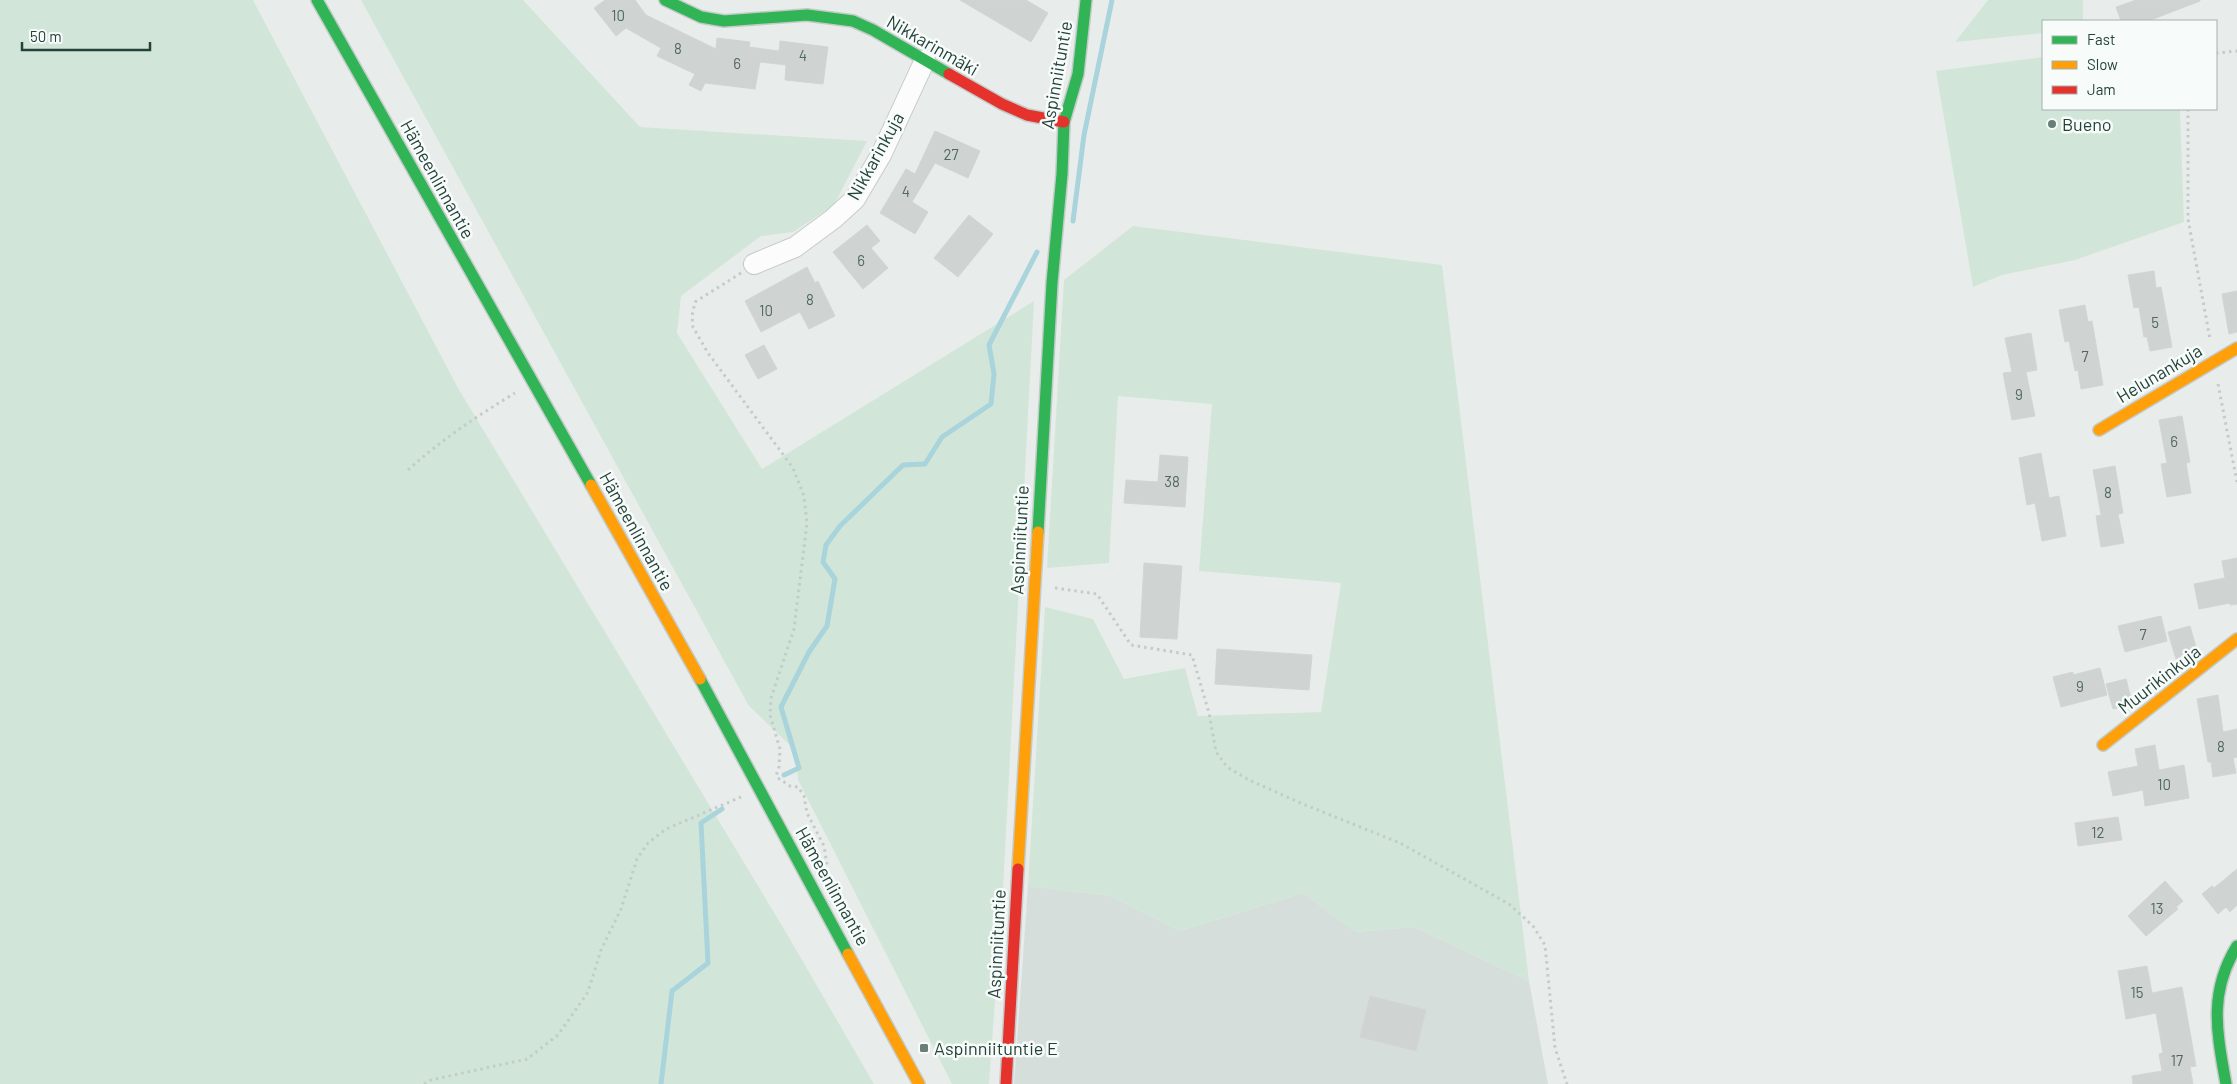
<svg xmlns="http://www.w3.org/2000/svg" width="2237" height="1084" viewBox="0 0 2237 1084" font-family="Barlow,sans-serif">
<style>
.built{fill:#d6dedb}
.green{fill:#d1e6d8}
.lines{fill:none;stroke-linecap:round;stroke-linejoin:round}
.stream{stroke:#a9d4db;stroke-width:5}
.building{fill:#cfd4d2;stroke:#d1d6d4}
.street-casing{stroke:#c5cac8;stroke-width:22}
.fast-casing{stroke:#c3cbc8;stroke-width:14}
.slow-casing{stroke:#c3cbc8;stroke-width:14}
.jam-casing{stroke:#c3cbc8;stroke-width:14}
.path{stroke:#c3ccca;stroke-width:3;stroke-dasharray:2.5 4;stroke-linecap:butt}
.street{stroke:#fcfcfc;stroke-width:20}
.fast{stroke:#30b455;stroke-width:11}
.slow{stroke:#ff9f0a;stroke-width:11}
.jam{stroke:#e5322d;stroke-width:11}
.poi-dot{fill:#697e78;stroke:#f7fbf9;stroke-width:2}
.labels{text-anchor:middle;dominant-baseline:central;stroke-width:5;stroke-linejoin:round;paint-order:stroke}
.number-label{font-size:15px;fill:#506761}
.street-label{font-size:18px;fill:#24423a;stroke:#f7fbf9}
.poi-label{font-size:18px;fill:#24423a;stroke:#f7fbf9;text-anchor:start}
</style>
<rect width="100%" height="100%" fill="#e8edeb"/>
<path class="built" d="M1028 886 1110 896 1180 931 1303 893 1356 932 1414 927 1529 981 1548 1084H1014Z"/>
<g class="green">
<path d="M0 0H253L458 388 784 929 874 1084H0Z"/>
<path d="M361 0H523L640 127 867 141 834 205 793 232 761 236 681 296 677 333 762 469 1034 301 1003 889 989 1084H952L798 780 796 751 749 706Z"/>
<path d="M1988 0H2083V21H2043V33L1955 42Z"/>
<path d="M2043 57V109H2180L2184 222 2075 260 2002 275 1973 287 1936 71Z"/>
<path d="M1133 226 1442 265 1529 981 1414 927 1356 932 1303 893 1180 931 1110 896 1028 886 1045 607 1093 619 1124 679 1185 668 1198 716 1321 712 1341 583 1199 571 1212 404 1118 396 1109 563 1047 568 1064 280Z"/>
</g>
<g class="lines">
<g class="stream">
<path d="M1073 221 1084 135 1112 0"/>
<path d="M784 775 799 768 781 707 809 652 827 626 835 579 823 562 826 545 840 526 903 465 925 464 942 437 991 404 994 374 989 345 1037 252"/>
<path d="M661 1084 672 991 708 963 701 823 722 809"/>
</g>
</g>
<g class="building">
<path d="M605 0H635L646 15 716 49 717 38 750 42 749 47 779 51 780 41 828 47 823 84 785 80 786 65 760 62 755 89 705 83 701 91 689 85 695 74 657 56 661 48 626 28 616 36 594 8Z"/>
<path d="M960 0H1026L1048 13 1031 42Z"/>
<path d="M2136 0H2200V1L2148 21H2121L2116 7Z"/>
<path d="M935 131 980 151 968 178 935 163 912 202 928 212 915 234 880 213 906 169 915 174Z"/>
<path d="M969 215 993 234 958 277 934 258Z"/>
<path d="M867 225 880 241 871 248 888 268 863 289 833 252Z"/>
<path d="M807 267 815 283 818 281 835 316 809 329 800 312 761 332 745 301Z"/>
<path d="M2154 271 2156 288 2161 287 2172 347 2150 351 2147 337H2144L2139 307 2134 308 2128 275Z"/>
<path d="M2237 291V332L2229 334 2222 294Z"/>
<path d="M2085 305 2088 322 2092 321 2103 385 2081 389 2078 370 2075 371 2069 341 2065 342 2059 310Z"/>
<path d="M2031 333 2037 370 2026 372 2035 416 2012 420 2003 373 2012 372 2005 338Z"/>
<path d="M764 345 777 369 758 379 745 355Z"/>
<path d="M2182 416 2190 462 2186 463 2191 493 2167 497 2161 464 2167 463 2159 420Z"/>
<path d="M2041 453 2049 498 2059 496 2066 536 2042 541 2035 503 2027 505 2019 458Z"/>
<path d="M1160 455 1188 457 1185 507 1124 503 1126 480 1158 482Z"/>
<path d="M2115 466 2123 513 2118 514 2124 543 2101 547 2096 516 2101 515 2093 470Z"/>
<path d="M2237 558V604L2230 605V603L2199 609 2194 584 2225 578 2222 561Z"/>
<path d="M1144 563 1182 566 1177 639 1140 637Z"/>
<path d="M2161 616 2167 641 2125 652 2118 626Z"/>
<path d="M2190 626 2197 651 2176 659 2168 632Z"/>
<path d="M1217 649 1312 655 1309 690 1215 684Z"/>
<path d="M2100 668 2107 695 2061 707 2053 677 2073 672V675Z"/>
<path d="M2126 679 2132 702 2128 705 2113 709 2106 684Z"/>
<path d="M2218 695 2223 732 2237 729V757L2233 758 2236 773 2213 777 2211 762H2208L2197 699Z"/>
<path d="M2155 745 2159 770 2184 765 2189 798 2145 806 2143 790 2113 796 2108 772 2138 766 2135 749Z"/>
<path d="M2118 817 2122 840 2078 846 2075 823Z"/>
<path d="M2237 869V905L2230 912 2226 907 2218 914 2202 894 2212 886 2214 888Z"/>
<path d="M2165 881 2183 901 2176 907 2178 909 2146 936 2128 916Z"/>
<path d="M2147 966 2152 993 2182 987 2196 1066 2190 1067 2193 1084H2133L2132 1076 2162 1071 2159 1054 2163 1053 2156 1013 2126 1019 2118 971Z"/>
<path d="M1370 996 1426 1010 1416 1051 1360 1037Z"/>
</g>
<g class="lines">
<g class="street-casing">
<path id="street" d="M754 264 795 247 833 219 855 199 881 155 925 60"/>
</g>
<g class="fast-casing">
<g id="fast">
<path d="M317 0 591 485"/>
<path d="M665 0 701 17 724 21 807 15 853 21 873 30 949 74"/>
<path d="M1038 532 1052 283 1062 174 1064 122 1078 74 1086 0"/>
<path d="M700 679 848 954"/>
<path d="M2226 1084C2217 1033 2208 993 2237 946"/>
</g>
</g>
<g class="slow-casing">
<g id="slow">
<path d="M2099 430 2237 348"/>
<path d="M591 485 700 679"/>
<path d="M2103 745 2237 639"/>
<path d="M1018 869 1038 532"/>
<path d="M848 954 919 1084"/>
</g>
</g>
<g class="jam-casing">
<g id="jam">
<path d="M949 74 1002 104 1027 115 1064 122"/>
<path d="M1006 1084 1018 869"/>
</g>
</g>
<g class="path">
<path d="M2216 53 2237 51"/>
<path d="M2188 109V219L2210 339"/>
<path d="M741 273 695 302 692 316 693 327 708 353 793 468 804 496 807 523 794 629 771 698 770 715 780 749 779 767 776 776"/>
<path d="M2218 384 2237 482"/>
<path d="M408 470C441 440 477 416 515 393"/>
<path d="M1055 588 1097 594 1131 645 1192 655 1209 713 1216 752 1227 767 1249 780 1303 804 1400 843 1509 904 1533 926 1545 945 1555 1048 1567 1084"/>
<path d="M778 778 790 786 798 787 804 796 807 813 824 846 827 865"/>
<path d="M424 1084 431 1080 527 1059 558 1035 588 992 601 950 621 909 637 859 648 843 666 829 741 797"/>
</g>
<use href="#street" class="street"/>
<use href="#fast" class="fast"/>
<use href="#slow" class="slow"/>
<use href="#jam" class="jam"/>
</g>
<g class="poi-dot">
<circle cx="2052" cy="124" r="5"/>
<rect x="919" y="1043" width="10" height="10" rx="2.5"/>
</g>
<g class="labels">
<g class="number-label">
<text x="618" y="15">10</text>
<text x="678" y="48">8</text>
<text x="803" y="55">4</text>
<text x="737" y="63">6</text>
<text x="951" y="154">27</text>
<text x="906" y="191">4</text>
<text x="861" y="260">6</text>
<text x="810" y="299">8</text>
<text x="766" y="310">10</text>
<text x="2155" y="322">5</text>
<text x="2085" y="356">7</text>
<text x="2019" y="394">9</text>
<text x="2174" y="441">6</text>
<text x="1172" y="481">38</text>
<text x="2108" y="492">8</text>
<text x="2143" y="634">7</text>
<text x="2080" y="686">9</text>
<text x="2221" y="746">8</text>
<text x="2164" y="784">10</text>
<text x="2098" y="832">12</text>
<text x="2157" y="908">13</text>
<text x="2137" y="992">15</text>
<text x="2177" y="1060">17</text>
</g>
<g class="street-label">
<text transform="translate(933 45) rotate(30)">Nikkarinmäki</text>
<text transform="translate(1056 75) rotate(-80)">Aspinniituntie</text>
<text transform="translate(875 156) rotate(-61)">Nikkarinkuja</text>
<text transform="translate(438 179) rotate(61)">Hämeenlinnantie</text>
<text transform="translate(2159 373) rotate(-31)">Helunankuja</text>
<text transform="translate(637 531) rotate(61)">Hämeenlinnantie</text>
<text transform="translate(1019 540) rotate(-87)">Aspinniituntie</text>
<text transform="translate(2159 679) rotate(-38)">Muurikinkuja</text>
<text transform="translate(833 886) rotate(61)">Hämeenlinnantie</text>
<text transform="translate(996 944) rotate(-87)">Aspinniituntie</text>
</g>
<g class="poi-label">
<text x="2062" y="124">Bueno</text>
<text x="934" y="1048">Aspinniituntie E</text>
</g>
</g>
<rect x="2042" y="20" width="175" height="90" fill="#f7fbf9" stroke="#a3b1ad"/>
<rect x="2052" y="36" width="25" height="8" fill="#30b455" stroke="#a3b1ad"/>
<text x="2087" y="45" font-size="15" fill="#24423a">Fast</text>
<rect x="2052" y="61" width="25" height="8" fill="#ff9f0a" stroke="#a3b1ad"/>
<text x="2087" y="70" font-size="15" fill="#24423a">Slow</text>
<rect x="2052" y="86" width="25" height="8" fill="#e5322d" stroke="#a3b1ad"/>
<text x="2087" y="95" font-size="15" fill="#24423a">Jam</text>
<path d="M22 42v8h128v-8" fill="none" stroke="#24423a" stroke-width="2.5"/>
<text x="30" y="42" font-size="15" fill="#24423a" stroke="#f7fbf9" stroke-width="4" paint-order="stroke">50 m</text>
</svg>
